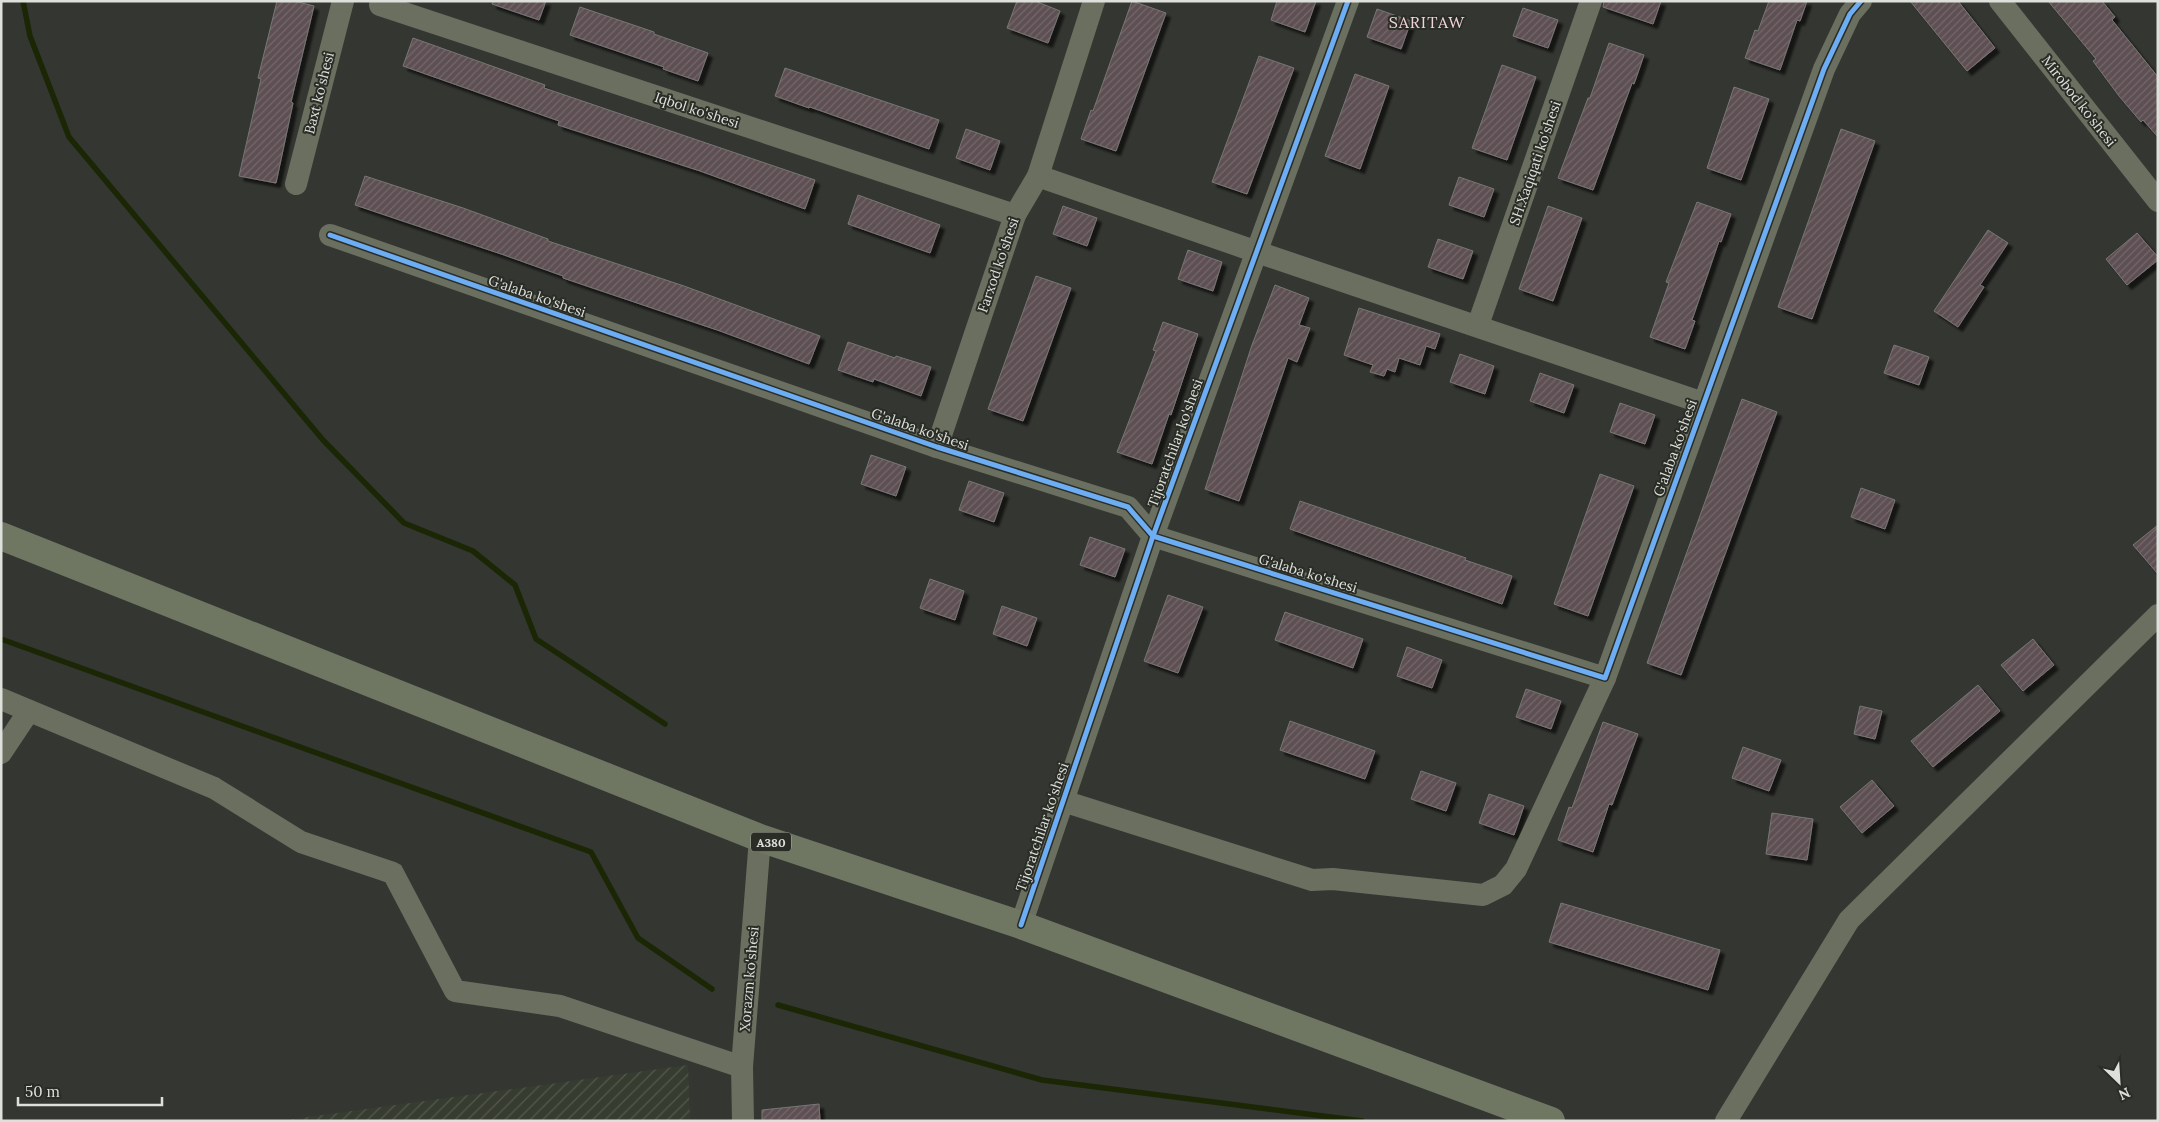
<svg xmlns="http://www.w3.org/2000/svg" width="2159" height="1122" viewBox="0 0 2159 1122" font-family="Lora,serif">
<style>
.industrial{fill:url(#industrial-furrows)}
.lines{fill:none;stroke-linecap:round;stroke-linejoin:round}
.stream{stroke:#1b2604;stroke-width:5.5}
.building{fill:url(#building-hatch);stroke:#787776;filter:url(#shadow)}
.minor{stroke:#6a6f60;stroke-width:22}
.highway{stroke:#6f7662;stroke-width:28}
.cycleway-casing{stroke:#2a2d26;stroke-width:8}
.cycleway{stroke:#6dadf4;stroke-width:5}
.labels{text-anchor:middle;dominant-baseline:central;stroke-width:4;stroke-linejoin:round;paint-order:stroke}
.shield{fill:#2a2d26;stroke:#a8aaa5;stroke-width:1}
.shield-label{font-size:12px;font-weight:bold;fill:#dee0dc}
.street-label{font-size:14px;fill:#dee0dc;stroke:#2a2d26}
.quarter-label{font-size:16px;letter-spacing:1px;fill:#f4d2db;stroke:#2a2d26}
</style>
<defs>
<pattern id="industrial-furrows" width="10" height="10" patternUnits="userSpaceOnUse" patternTransform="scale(1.25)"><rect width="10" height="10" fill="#373c30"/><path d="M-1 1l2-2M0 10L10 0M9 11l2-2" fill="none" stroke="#54584d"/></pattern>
<pattern id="building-hatch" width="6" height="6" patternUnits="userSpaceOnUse" patternTransform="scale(1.25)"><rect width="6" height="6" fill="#5d4f52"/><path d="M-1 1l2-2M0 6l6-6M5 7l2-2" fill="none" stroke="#74686a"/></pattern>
<filter id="shadow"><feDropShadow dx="4.5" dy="4.5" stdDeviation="1" flood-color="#0009"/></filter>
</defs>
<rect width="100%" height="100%" fill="#343631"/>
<path class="industrial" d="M688 1065 690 1121H279Z"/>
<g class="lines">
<g class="stream">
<path d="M23 1 30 36 69 137 323 440 404 523 473 551 515 585 536 639 665 724"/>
<path d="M1 639 591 852 638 938 712 989"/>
<path d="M778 1005 1042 1080 1362 1121"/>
</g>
</g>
<g class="building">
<path d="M277 1H294L314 6 291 102 293 103 276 183 239 176 261 79 258 78Z"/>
<path d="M493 1H546L539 20 492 4Z"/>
<path d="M1017 1H1035L1060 11 1048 43 1007 28Z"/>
<path d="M1132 1 1166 13 1116 151 1081 139 1091 110 1093 111Z"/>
<path d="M1277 1H1316L1305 32 1271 20Z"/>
<path d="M1604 1H1661L1653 24 1603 7Z"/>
<path d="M1769 1H1807L1800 21 1797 20 1780 70 1745 58 1755 30 1758 31Z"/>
<path d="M1910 1H1958L1995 48 1967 71Z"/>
<path d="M2048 1H2102L2115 17 2112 20 2158 77V137L2143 120 2141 122 2119 96 2093 61 2096 59Z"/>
<path d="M580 7 654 32V34L708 53 698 81 663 69 664 67 570 35Z"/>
<path d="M1523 8 1558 20 1548 48 1513 36Z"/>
<path d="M1377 9 1411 21 1401 49 1367 37Z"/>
<path d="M413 38 545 85 544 88 815 180 805 209 700 171 558 125 559 121 403 66Z"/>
<path d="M1609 43 1644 55 1634 84 1632 83 1593 190 1558 178 1588 98H1590Z"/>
<path d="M1259 56 1294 68 1247 194 1212 182Z"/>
<path d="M1502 65 1536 77 1507 160 1472 148Z"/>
<path d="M785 68 939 120 929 149 810 107 809 108 775 96Z"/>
<path d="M1355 74 1389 86 1360 169 1325 156Z"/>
<path d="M1734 87 1769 99 1741 180 1707 168Z"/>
<path d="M966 129 1000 141 990 170 956 158Z"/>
<path d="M1841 129 1875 141 1812 319 1778 307Z"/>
<path d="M365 176 463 208 548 239V241L684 286 820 336 809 364 720 331 563 278V276L504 255 355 205Z"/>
<path d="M1459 177 1494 189 1484 217 1449 205Z"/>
<path d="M858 195 940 225 930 253 848 224Z"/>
<path d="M1697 202 1731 214 1721 242 1719 241 1692 320 1695 321 1685 349 1650 337 1669 283 1666 282Z"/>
<path d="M1063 206 1097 218 1087 246 1053 234Z"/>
<path d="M1548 206 1582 218 1553 301 1519 289Z"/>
<path d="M1988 230 2008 243 1980 285 1984 287 1958 327 1934 311Z"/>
<path d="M2137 233 2158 257V260L2127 285 2106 259Z"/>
<path d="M1438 239 1473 251 1463 279 1428 267Z"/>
<path d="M1188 250 1222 262 1213 291 1178 279Z"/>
<path d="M1036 276 1071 288 1023 421 988 409Z"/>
<path d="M1275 285 1309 298 1299 325 1310 328 1297 362 1288 358 1239 501 1205 489 1252 345Z"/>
<path d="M1359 308 1440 334 1435 349 1426 346 1420 365 1399 358 1395 372 1387 369 1384 376 1370 372 1373 365 1344 355Z"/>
<path d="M1163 322 1198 334 1171 415 1169 414 1152 464 1117 452 1156 351 1153 350Z"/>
<path d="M848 342 895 358 896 356 931 367 921 396 874 379 873 382 838 370Z"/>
<path d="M1894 345 1929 357 1919 385 1884 373Z"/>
<path d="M1460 354 1494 366 1485 394 1450 382Z"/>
<path d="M1540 373 1574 385 1564 413 1530 401Z"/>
<path d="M1742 399 1777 412 1681 675 1647 663Z"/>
<path d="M1620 403 1655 415 1645 444 1610 432Z"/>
<path d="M871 455 906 467 896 496 861 484Z"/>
<path d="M1600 474 1634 486 1588 616 1554 604Z"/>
<path d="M969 481 1004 493 994 522 959 510Z"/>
<path d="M1861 488 1895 500 1885 529 1851 517Z"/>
<path d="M1300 501 1466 558 1465 560 1512 576 1502 604 1290 529Z"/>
<path d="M2158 525V574L2133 545Z"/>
<path d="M1090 537 1125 549 1115 577 1080 565Z"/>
<path d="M930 579 964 591 955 620 920 608Z"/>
<path d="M1168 595 1203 607 1178 673 1144 661Z"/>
<path d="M1002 606 1037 618 1027 646 993 634Z"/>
<path d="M1285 612 1363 639 1353 668 1275 640Z"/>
<path d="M2033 639 2054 665 2023 691 2001 665Z"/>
<path d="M1407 647 1442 660 1432 688 1397 676Z"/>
<path d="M1978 685 2000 711 1933 767 1911 741Z"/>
<path d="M1526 689 1561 701 1551 729 1516 717Z"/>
<path d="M1860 706 1882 711 1875 739 1854 734Z"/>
<path d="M1290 721 1375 751 1365 779 1280 750Z"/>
<path d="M1603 722 1638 734 1612 805 1609 804 1593 852 1558 840 1569 807 1572 808Z"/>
<path d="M1743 747 1781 760 1769 791 1732 778Z"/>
<path d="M1421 771 1456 783 1446 811 1411 799Z"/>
<path d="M1872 780 1894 806 1862 833 1840 807Z"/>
<path d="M1489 794 1524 806 1514 835 1479 823Z"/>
<path d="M1772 813 1813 819 1807 860 1766 854Z"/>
<path d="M1561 903 1720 950 1708 990 1549 942Z"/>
<path d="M819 1104 820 1121H762V1110Z"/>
</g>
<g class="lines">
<g class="minor">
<path d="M2000 1 2158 201"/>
<path d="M380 5 1015 215"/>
<path d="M1038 176 1257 252 1703 403"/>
<path d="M296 184 343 1"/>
<path d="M330 235 937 447 1128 507 1153 536 1605 678"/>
<path d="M1478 325 1591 1"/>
<path d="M937 447 1015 215 1038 176 1094 1"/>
<path d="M1 699 214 788 301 842 393 873 455 991 560 1006 742 1067"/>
<path d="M1 753 29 711"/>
<path d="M1063 801 1312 880 1333 879 1483 895 1503 885 1516 869 1605 678 1824 69 1850 14 1861 1"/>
<path d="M1021 925 1153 536 1348 1"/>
<path d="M743 1121 742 1067 760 838"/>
<path d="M1726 1121 1849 920 2158 615"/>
</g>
<path class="highway" d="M1 536 760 838 1021 925 1551 1121"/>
<g class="cycleway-casing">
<g id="cycleway">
<path d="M330 235 937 447 1128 507 1153 536 1605 678 1824 69 1850 14 1861 1"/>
<path d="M1021 925 1153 536 1348 1"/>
</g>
</g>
<use href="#cycleway" class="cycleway"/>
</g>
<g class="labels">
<rect class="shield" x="751" y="832.5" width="40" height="19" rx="4"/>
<g class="shield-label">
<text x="771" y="842">A380</text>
</g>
<g class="street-label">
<text transform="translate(319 93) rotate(-76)">Baxt ko'shesi</text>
<text transform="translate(2079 101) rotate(52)">Mirobod ko'shesi</text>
<text transform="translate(697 110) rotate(18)">Iqbol ko'shesi</text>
<text transform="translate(1535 163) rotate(-71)">SH.Xaqiqati ko'shesi</text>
<text transform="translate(998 265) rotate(-71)">Farxod ko'shesi</text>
<text transform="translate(537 296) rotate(19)">G'alaba ko'shesi</text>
<text transform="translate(920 429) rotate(19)">G'alaba ko'shesi</text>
<text transform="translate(1175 443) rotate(-70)">Tijoratchilar ko'shesi</text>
<text transform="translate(1675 448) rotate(-70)">G'alaba ko'shesi</text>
<text transform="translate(1308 573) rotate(17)">G'alaba ko'shesi</text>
<text transform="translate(1042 827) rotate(-71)">Tijoratchilar ko'shesi</text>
<text transform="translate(749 979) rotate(-85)">Xorazm ko'shesi</text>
</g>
<g class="quarter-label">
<text x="1427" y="22">SARITAW</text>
</g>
</g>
<rect width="2159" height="1122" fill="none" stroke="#dee0dc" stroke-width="5"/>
<g transform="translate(2119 1082) rotate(155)" stroke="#2a2d26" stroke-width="4" paint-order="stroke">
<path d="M0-4L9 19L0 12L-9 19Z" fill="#dee0dc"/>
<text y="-8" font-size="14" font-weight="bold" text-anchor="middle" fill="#dee0dc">N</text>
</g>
<path d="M18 1097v8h144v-8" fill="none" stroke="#dee0dc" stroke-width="2.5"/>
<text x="25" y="1097" font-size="15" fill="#dee0dc" stroke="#2a2d26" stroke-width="4" paint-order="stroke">50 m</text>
</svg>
